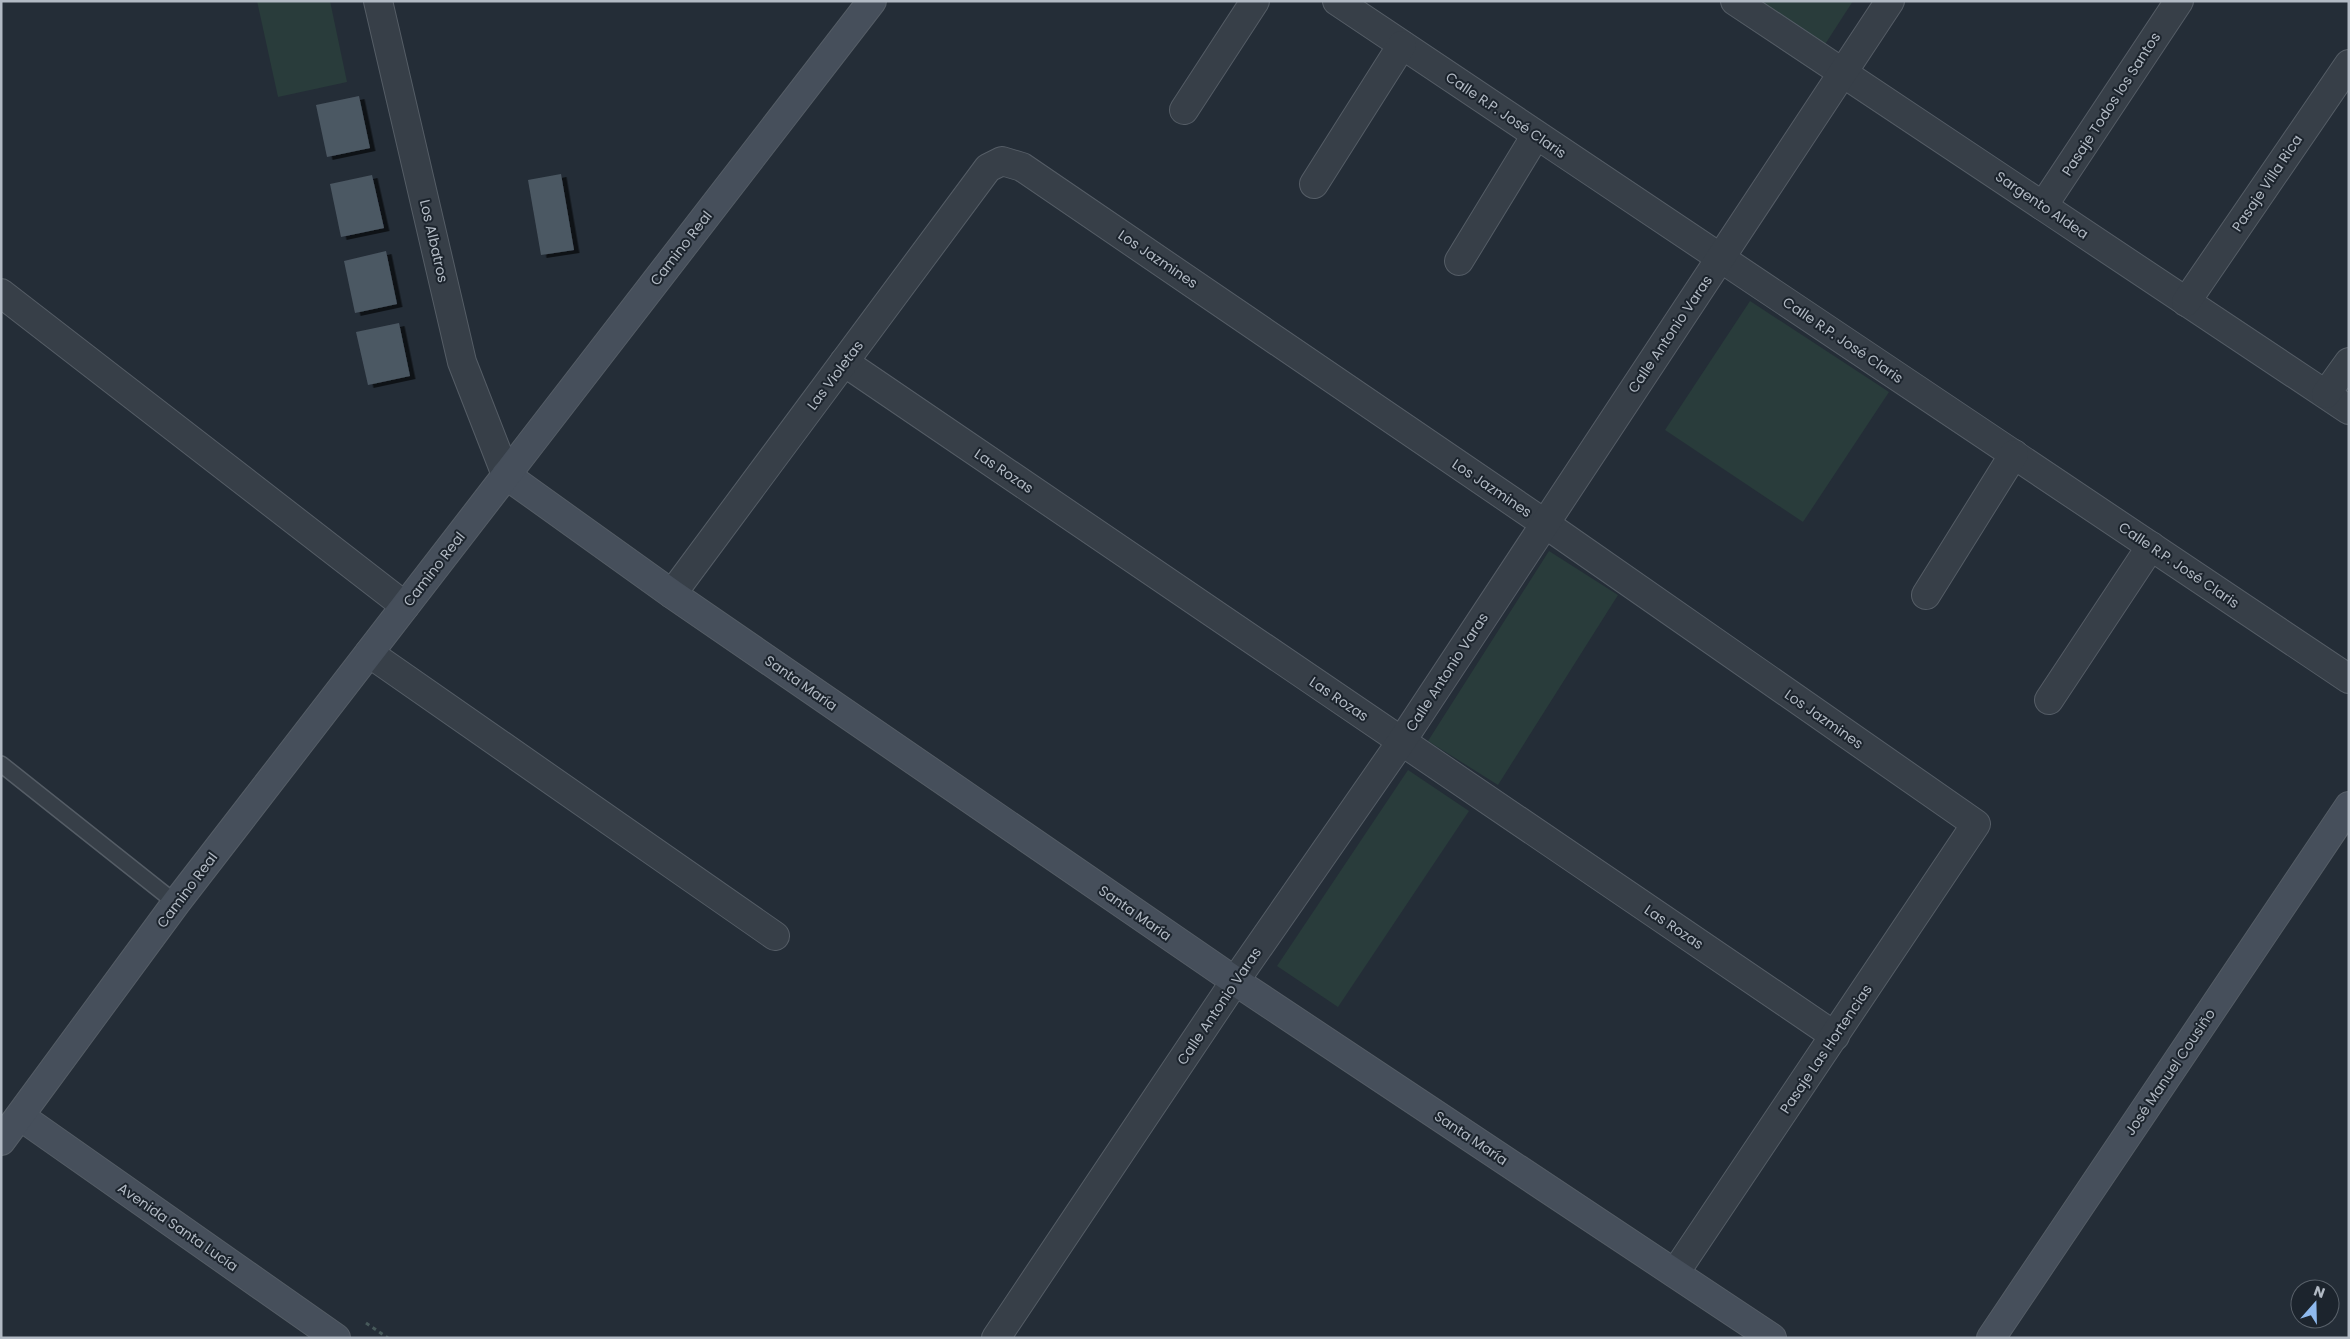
<svg xmlns="http://www.w3.org/2000/svg" width="2350" height="1339" viewBox="0 0 2350 1339" font-family="Poppins,sans-serif">
<style>
.green{fill:#293c3b}
.building{fill:#4c5863;filter:url(#shadow)}
.lines{fill:none;stroke-linecap:round;stroke-linejoin:round}
.lane-casing{stroke:#555d66;stroke-width:18}
.street-casing{stroke:#555d66;stroke-width:30}
.secondary-casing{stroke:#555d66;stroke-width:30}
.path{stroke:#47595a;stroke-width:3;stroke-dasharray:4 4;stroke-linecap:butt}
.lane{stroke:#373f48;stroke-width:15}
.street{stroke:#373f48;stroke-width:28}
.secondary{stroke:#464f5b;stroke-width:28}
.labels{text-anchor:middle;dominant-baseline:central;stroke-width:4;stroke-linejoin:round;paint-order:stroke}
.street-label{font-size:14px;fill:#b2bac4;stroke:#1c242d}
</style>
<defs>
<filter id="shadow"><feDropShadow dx="5.5" dy="3" stdDeviation="0" flood-color="#0009"/></filter>
</defs>
<rect width="100%" height="100%" fill="#242d37"/>
<g class="green">
<path d="M257 1H330L347 82 278 97Z"/>
<path d="M1750 1H1853L1822 49Z"/>
<path d="M1750 301 1889 392 1803 522 1665 430Z"/>
<path d="M1549 551 1618 595 1498 785 1428 741Z"/>
<path d="M1408 770 1469 811 1338 1007 1277 966Z"/>
</g>
<g class="building">
<path d="M359 96 370 148 327 157 316 105Z"/>
<path d="M561 174 574 250 541 255 528 180Z"/>
<path d="M372 175 384 228 341 237 330 184Z"/>
<path d="M386 251 397 304 355 313 344 261Z"/>
<path d="M399 323 410 376 368 385 356 332Z"/>
</g>
<g class="lines">
<g class="lane-casing">
<path id="lane" d="M1 764 176 903"/>
</g>
<g class="street-casing">
<g id="street">
<path d="M378 1 462 362 506 475"/>
<path d="M1337 1 2349 679"/>
<path d="M1735 1 2349 410"/>
<path d="M1184 110 1255 1"/>
<path d="M1314 184 1402 45"/>
<path d="M2043 206 2179 1"/>
<path d="M1459 261 1536 135"/>
<path d="M1 293 405 606"/>
<path d="M2186 302 2349 64"/>
<path d="M844 362 1835 1036"/>
<path d="M2326 394 2349 362"/>
<path d="M672 594 988 168 1002 161 1022 167 1544 523 1976 824 1675 1273"/>
<path d="M1926 595 2014 454"/>
<path d="M369 653 775 936"/>
<path d="M2049 700 2151 546"/>
<path d="M996 1338 1235 981 1401 742 1890 1"/>
</g>
</g>
<g class="secondary-casing">
<g id="secondary">
<path d="M506 475 672 594 1235 981 1772 1338"/>
<path d="M20 1116 336 1338"/>
<path d="M1 1141 176 903 872 1"/>
<path d="M1991 1338 2349 806"/>
</g>
</g>
<path class="path" d="M366 1323 388 1338"/>
<use href="#lane" class="lane"/>
<use href="#street" class="street"/>
<use href="#secondary" class="secondary"/>
</g>
<g class="labels">
<g class="street-label">
<text transform="translate(2111 104) rotate(-57)">Pasaje Todos los Santos</text>
<text transform="translate(1506 115) rotate(34)">Calle R.P. José Claris</text>
<text transform="translate(2267 183) rotate(-56)">Pasaje Villa Rica</text>
<text transform="translate(2042 205) rotate(34)">Sargento Aldea</text>
<text transform="translate(434 241) rotate(77)">Los Albatros</text>
<text transform="translate(681 248) rotate(-52)">Camino Real</text>
<text transform="translate(1158 259) rotate(34)">Los Jazmines</text>
<text transform="translate(1670 334) rotate(-56)">Calle Antonio Varas</text>
<text transform="translate(1843 340) rotate(34)">Calle R.P. José Claris</text>
<text transform="translate(835 375) rotate(-53)">Las Violetas</text>
<text transform="translate(1004 471) rotate(34)">Las Rozas</text>
<text transform="translate(1492 488) rotate(34)">Los Jazmines</text>
<text transform="translate(2179 565) rotate(34)">Calle R.P. José Claris</text>
<text transform="translate(434 569) rotate(-52)">Camino Real</text>
<text transform="translate(1447 672) rotate(-57)">Calle Antonio Varas</text>
<text transform="translate(801 683) rotate(35)">Santa María</text>
<text transform="translate(1339 699) rotate(34)">Las Rozas</text>
<text transform="translate(1824 719) rotate(35)">Los Jazmines</text>
<text transform="translate(187 890) rotate(-53)">Camino Real</text>
<text transform="translate(1135 913) rotate(35)">Santa María</text>
<text transform="translate(1674 927) rotate(34)">Las Rozas</text>
<text transform="translate(1219 1006) rotate(-56)">Calle Antonio Varas</text>
<text transform="translate(1826 1049) rotate(-56)">Pasaje Las Hortencias</text>
<text transform="translate(2170 1072) rotate(-56)">José Manuel Cousiño</text>
<text transform="translate(1471 1138) rotate(34)">Santa María</text>
<text transform="translate(178 1227) rotate(35)">Avenida Santa Lucía</text>
</g>
</g>
<rect width="2350" height="1339" fill="none" stroke="#b2bac4" stroke-width="5"/>
<g transform="translate(2315 1304) rotate(20)"><circle r="24" fill="#1c242d" stroke="#586069"/>
<path d="M0-4L9 19L0 12L-9 19Z" fill="#8eb9ed"/>
<text y="-8" font-size="14" font-weight="bold" text-anchor="middle" fill="#b2bac4">N</text>
</g>
</svg>
